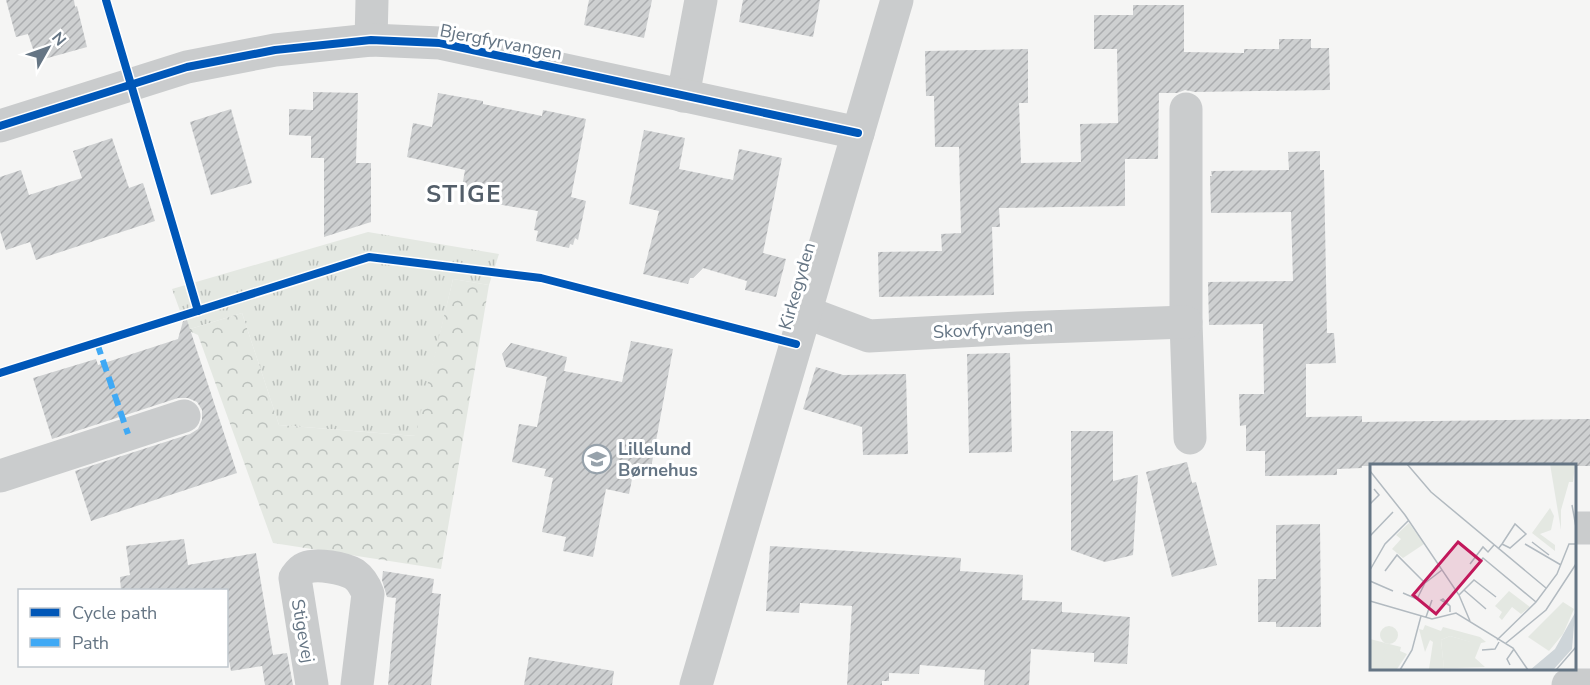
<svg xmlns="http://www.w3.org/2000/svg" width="1590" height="685" viewBox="0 0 1590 685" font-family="'Nunito Sans',sans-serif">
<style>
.grass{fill:url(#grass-tufts)}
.forest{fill:url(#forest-crowns)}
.building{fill:url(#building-hatch)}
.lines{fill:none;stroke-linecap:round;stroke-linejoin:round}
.minor{stroke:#cacccd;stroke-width:33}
.quiet{stroke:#3fa9f5;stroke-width:6;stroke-dasharray:12 6;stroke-linecap:butt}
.cycleway-casing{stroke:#fff;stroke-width:11}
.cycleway{stroke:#0057b8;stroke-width:8}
.labels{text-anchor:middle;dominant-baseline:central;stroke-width:6;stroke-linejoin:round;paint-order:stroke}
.street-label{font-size:18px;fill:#657584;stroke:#fff}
.poi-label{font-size:18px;font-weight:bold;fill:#657584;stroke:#fff;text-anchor:start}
.district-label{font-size:24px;font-weight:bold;letter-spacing:1.5px;fill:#535e69;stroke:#fff}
.inset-road{fill:none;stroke:#b2bac0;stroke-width:1.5}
.view{fill:#c2185b;fill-opacity:0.15;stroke:#c2185b;stroke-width:3}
.inset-edge{fill:none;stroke:#657584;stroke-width:3}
</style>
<defs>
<pattern id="grass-tufts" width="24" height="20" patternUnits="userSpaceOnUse" patternTransform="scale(1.5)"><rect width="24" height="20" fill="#e4e8e2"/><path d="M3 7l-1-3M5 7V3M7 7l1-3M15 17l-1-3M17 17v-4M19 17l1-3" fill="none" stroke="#bcc1bd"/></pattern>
<pattern id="forest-crowns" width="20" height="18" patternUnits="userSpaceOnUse" patternTransform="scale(1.5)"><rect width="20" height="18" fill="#e4e8e2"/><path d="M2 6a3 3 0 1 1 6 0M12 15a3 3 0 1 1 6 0" fill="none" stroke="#bcc1bd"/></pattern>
<pattern id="building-hatch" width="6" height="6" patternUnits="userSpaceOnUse" patternTransform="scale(1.5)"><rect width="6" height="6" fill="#ced0d1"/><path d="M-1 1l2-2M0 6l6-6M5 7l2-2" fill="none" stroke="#abadaf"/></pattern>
</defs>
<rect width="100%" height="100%" fill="#f5f5f4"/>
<path class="grass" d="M368 232 499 254 489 285 453 279 416 436 279 425 242 313 187 330 172 289Z"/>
<path class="forest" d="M453 279 489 285 441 569 273 543 198 335 187 330 242 313 279 425 415 436Z"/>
<g class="building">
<path d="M6 0H74L75 7 77 6 87 47 37 61 28 34 16 37Z"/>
<path d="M589 0H652L644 38 584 25Z"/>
<path d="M743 0H820L813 37 739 22Z"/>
<path d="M1133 5H1184V52L1244 53V49H1279V39H1311V48H1329L1330 90 1195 92 1185 90 1177 93H1159L1158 159H1125V206L999 208 1000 227H992L994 295 879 297 878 252 942 251 941 234 961 233 959 147H935L934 96H926L925 51 1028 49V103H1019L1021 163 1081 162 1080 124 1118 123 1117 49H1094V15H1133Z"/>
<path d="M313 92 358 93 356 163H371V222L324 237V158H311V136L289 135V109L313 110Z"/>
<path d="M438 93 483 101V104L542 116 543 110 586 119 571 197 586 201 578 240 575 238 573 245 570 244 569 248 536 241 538 231 534 230 538 211 460 198 465 170 407 157 413 123 432 127Z"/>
<path d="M231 109 252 183 211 195 190 122Z"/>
<path d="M644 130 685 138 679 169 733 180 739 149 782 158 763 253 786 259 776 297 745 290 747 281 703 268 693 278H690L688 284 643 274 659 211 629 204Z"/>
<path d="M112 138 129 188 143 183 155 221 36 260 30 242 6 250 0 231V177L21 170 29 195 82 178 73 151Z"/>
<path d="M1320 151V170H1324L1327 333H1334L1336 363 1306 364V417L1362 416V422L1590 419V466H1362V468L1337 469V475L1265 476V451H1246V425L1240 426 1239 394H1264L1263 324 1209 325 1208 282 1293 281 1291 212 1211 213 1210 176H1212L1211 171 1289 170 1288 152Z"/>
<path d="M185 314 237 473 91 521 75 471 190 434 198 429 202 420V410L197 402 188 398H178L52 439 33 378 96 359 98 365 178 339Z"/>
<path d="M631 341 673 349 651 468 635 464 629 494 606 489 593 557 563 551 566 537 542 532 553 478 544 476 546 469 512 462 519 424 537 427 547 377 506 367 502 354 511 343 567 357 564 371 622 382Z"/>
<path d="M1010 353 1012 452 969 453 967 354Z"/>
<path d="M816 367 843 375 906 374 908 454 863 455 862 427 803 409Z"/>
<path d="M1071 431H1113V481L1138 475 1133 555 1105 562 1071 550Z"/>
<path d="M1187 462 1192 483 1196 482 1217 565 1172 577 1146 472Z"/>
<path d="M1320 524 1321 627H1276V622H1258V579H1276V525Z"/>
<path d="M184 539 188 565 256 553 273 655 287 653 293 685H265L262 666 231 671 226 644V591H121L120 577 130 575 126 546Z"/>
<path d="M770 546 961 558 960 571 1023 575 1022 600 1062 602V612L1130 617 1127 664 1094 662V653L1031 649 1029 685H984L985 670 920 665 919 674 889 673V681H882V685H847L852 606 800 603 799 613 766 611Z"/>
<path d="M383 571 434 579 432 593 441 594 431 685H388L396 598 387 597 382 580Z"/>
<path d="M529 657 614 671 612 685H524Z"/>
</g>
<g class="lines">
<g class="minor">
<path d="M371 40 372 0"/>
<path d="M683 96 701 0"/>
<path d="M1186 109V322L1190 438"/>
<path d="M0 126 187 67 275 50 371 40 440 43 858 133"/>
<path d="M805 312 869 336 1018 328 1186 322"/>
<path d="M0 476 184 416"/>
<path d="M1574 528H1590"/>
<path d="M312 685 295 578C298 574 300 570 305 568 317 563 343 568 354 574 361 579 365 586 368 594L357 685"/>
<path d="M696 685 897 0"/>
<path d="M1568 685H1590"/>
</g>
<path class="quiet" d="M97 343 128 434"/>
<g class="cycleway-casing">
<g id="cycleway">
<path d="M106 0 198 311"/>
<path d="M0 126 187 67 275 50 371 40 440 43 858 133"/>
<path d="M0 373 369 257 541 278 796 344"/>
</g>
</g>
<use href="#cycleway" class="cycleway"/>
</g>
<defs>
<g id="school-ring" transform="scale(1.5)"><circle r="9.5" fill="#fff" stroke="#97a2ab" stroke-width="1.5"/><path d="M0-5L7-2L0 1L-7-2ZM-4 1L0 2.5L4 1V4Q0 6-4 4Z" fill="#97a2ab"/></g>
</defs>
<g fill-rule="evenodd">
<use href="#school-ring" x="597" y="459"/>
</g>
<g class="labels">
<g class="street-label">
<text transform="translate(501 42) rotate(11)">Bjergfyrvangen</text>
<text transform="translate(797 286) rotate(-74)">Kirkegyden</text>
<text transform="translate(993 329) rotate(-3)">Skovfyrvangen</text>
<text transform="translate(303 631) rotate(80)">Stigevej</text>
</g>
<g class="poi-label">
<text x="618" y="449">Lillelund<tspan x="618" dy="21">Børnehus</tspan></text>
</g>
<g class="district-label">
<text x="464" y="194">STIGE</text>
</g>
</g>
<g transform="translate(1370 464)">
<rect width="206" height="206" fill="#f5f5f4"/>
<path d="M39 59 54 80 33 94 22 85 31 75 26 71ZM193 138 204 145 193 170 179 187 158 173ZM55 161 71 167 73 163 110 173 116 178 111 179 105 194 115 203 59 205 63 178 60 176 55 188 49 165 53 166ZM80 172 100 178 74 204 71 176ZM10 171a9 9 0 1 1 18 0a9 9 0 1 1-18 0ZM0 175 31 183 30 187 37 190 27 205H0Z" fill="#e4e8e2" fill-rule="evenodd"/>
<path d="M180 0H205L203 18H199L191 46V66ZM180 44 184 52 181 66 170 70 185 81V87L162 69ZM80 172 101 178 74 205 71 176Z" fill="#e4e8e2"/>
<path d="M139 127 160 143 151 150 142 143 132 156 129 153 132 148 125 142Z" fill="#e4e8e2"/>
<path d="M3 179 15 181 11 202 0 200ZM17 182 30 184 25 205 12 203Z" fill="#e4e8e2"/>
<path d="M205 149 202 185 184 205 160 206 185 185Z" fill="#ced5d9"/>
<path class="inset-road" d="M37 0 61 28 176 124M0 7 35 51 89 131 100 157M0 40 9 31 4 25M202 41 206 63M0 72 23 48M162 78 179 91M155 80 191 101M128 85 132 80 140 84 156 70 145 60 132 80M109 99 113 94 166 138M100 100 113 83 118 88 124 81M0 106 15 80 39 56M15 107 27 91 55 119M0 117 23 127M94 126 116 145M33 129 47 135 55 119 72 106M89 131 104 116 126 133M0 137 62 155 86 149 143 184 158 206M80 142 71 136 73 135 80 142V148M56 153 62 136M127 176 166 138 187 110 199 80H206M136 179 176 146 206 100M112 186 125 185 129 178M140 201 137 195 144 185M30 206 42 186 51 152M186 206 206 183"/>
<path class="view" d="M88 78 111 97 66 150 43 131Z"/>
<rect width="206" height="206" class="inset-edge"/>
</g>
<rect x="18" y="589" width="210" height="78" fill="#ffffff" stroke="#c1c8ce" stroke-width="1.5"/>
<rect x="30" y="608" width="30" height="9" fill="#0057b8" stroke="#c1c8ce" stroke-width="1.5"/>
<text x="72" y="619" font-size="18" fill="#657584">Cycle path</text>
<rect x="30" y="638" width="30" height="9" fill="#3fa9f5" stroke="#c1c8ce" stroke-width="1.5"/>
<text x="72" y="649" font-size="18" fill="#657584">Path</text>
<g transform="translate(48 48) rotate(50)" stroke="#ffffff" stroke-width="4.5" paint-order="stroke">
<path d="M0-4.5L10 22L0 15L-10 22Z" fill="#657584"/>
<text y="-9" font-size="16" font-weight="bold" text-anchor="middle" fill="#657584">N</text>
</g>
</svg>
